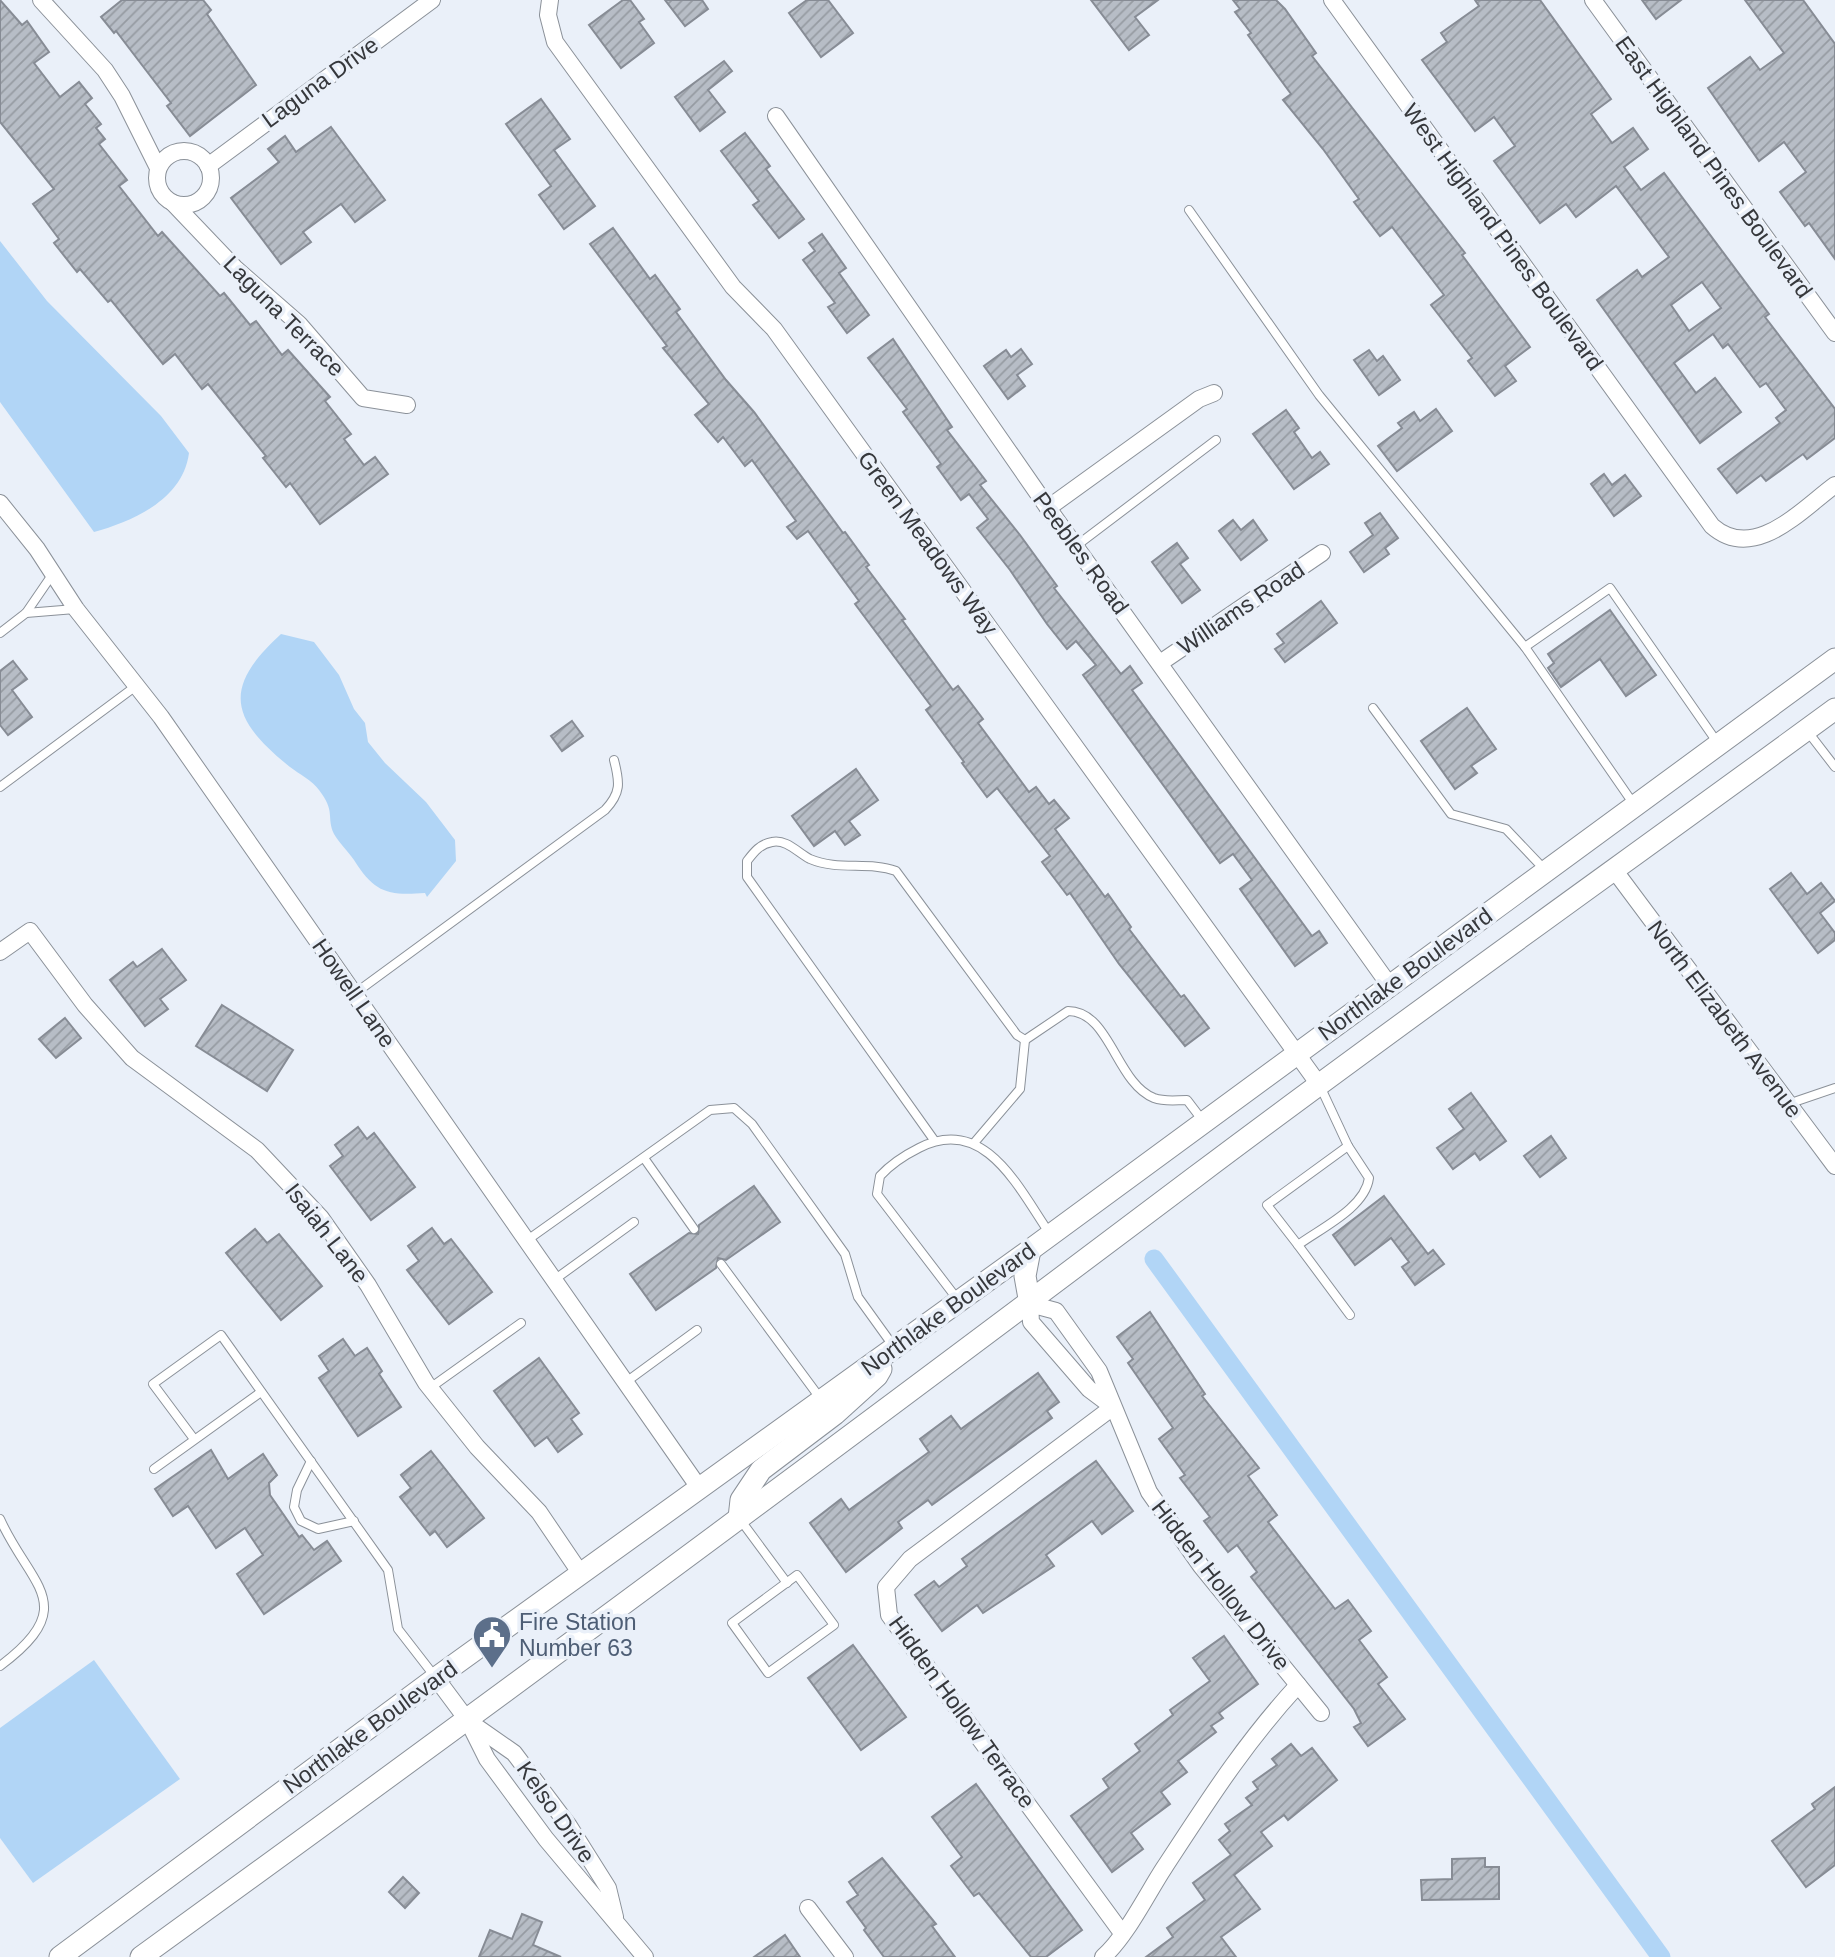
<svg xmlns="http://www.w3.org/2000/svg" width="1835" height="1957" viewBox="0 0 1835 1957" font-family="Helvetica,sans-serif">
<style>
.water{fill:#b1d5f6}
.lines{fill:none;stroke-linecap:round;stroke-linejoin:round}
.canal{stroke:#b1d5f6;stroke-width:19}
.building{fill:url(#building-hatch);stroke:#878c95;stroke-width:2;fill-rule:evenodd}
.service-casing{stroke:#8b9199;stroke-width:10}
.minor-casing{stroke:#8b9199;stroke-width:18}
.secondary-casing{stroke:#8b9199;stroke-width:23}
.service{stroke:#fff;stroke-width:8}
.minor{stroke:#fff;stroke-width:16}
.secondary{stroke:#fff;stroke-width:21}
.labels{text-anchor:middle;dominant-baseline:central;stroke-width:7;stroke-linejoin:round;paint-order:stroke}
.street-label{font-size:23px;fill:#36383c;stroke:#eaf0f9}
.service-label{font-size:23px;fill:#4e5e75;stroke:#eaf0f9;text-anchor:start}
</style>
<defs>
<pattern id="building-hatch" width="6" height="6" patternUnits="userSpaceOnUse" patternTransform="scale(1.75)"><rect width="6" height="6" fill="#b7bdc6"/><path d="M-1 1l2-2M0 6l6-6M5 7l2-2" fill="none" stroke="#969ba2"/></pattern>
</defs>
<rect width="100%" height="100%" fill="#eaf0f9"/>
<g class="water">
<path d="M0 241 47 301 161 416 189 453C183 499 134 521 94 532L0 402Z"/>
<path d="M281 634 314 642 339 675 354 709 365 723 368 742 385 763 426 802 455 840 456 861 427 897 425 893C387 896 374 892 354 860 348 851 339 843 334 834 326 817 336 812 319 790 312 780 299 774 290 767 230 719 222 688 281 634Z"/>
<path d="M94 1660 180 1779 33 1883 0 1838V1728Z"/>
</g>
<g class="lines">
<path class="canal" d="M1154 1259 1661 1957"/>
</g>
<g class="building">
<path d="M0 0 22 25 27 21 49 52 34 63 60 97 79 82 92 98 85 104 101 124 96 128 105 139 99 144 127 180 119 186 158 236 162 232 220 296 224 293 250 325 256 321 282 355 288 350 330 397 325 401 351 434 344 439 364 465 375 457 388 474 320 524 290 483 286 487 263 458 266 456 208 384 202 389 175 354 163 364 111 300 108 302 80 269 77 272 54 243 59 239 33 204 54 189 0 122Z"/>
<path d="M122 0H203L211 10 207 14 256 85 190 136 167 106 171 103 145 69 116 31 114 33 101 17Z"/>
<path d="M623 0H630L644 19 639 22 654 43 621 68 589 25Z"/>
<path d="M665 0H702L708 9 685 26Z"/>
<path d="M807 0H828L853 33 821 57 789 13Z"/>
<path d="M1091 0H1158L1135 17 1149 35 1129 50Z"/>
<path d="M1233 0H1276L1285 9 1316 53 1312 56 1465 253 1462 255 1530 347 1505 366 1516 381 1495 396 1468 361 1472 358 1431 305 1444 295 1392 227 1380 236 1354 202 1359 199 1323 149 1283 100 1291 94 1248 35 1251 33 1235 12 1240 9Z"/>
<path d="M1475 0H1540L1611 99 1591 114 1612 143 1633 128 1648 149 1624 167 1641 190 1664 173 1769 314 1765 317 1835 409V438L1807 459 1803 454 1766 481 1761 475 1737 493 1718 469 1780 423 1776 418 1786 410 1766 383 1760 387 1728 344 1723 348 1713 334 1674 363 1696 393 1715 378 1741 412 1700 443 1597 300 1637 270 1642 277 1669 257 1616 186 1576 217 1566 204 1540 223 1494 161 1515 146 1494 117 1475 131 1422 60 1447 42 1441 33 1479 6ZM1702 282 1721 308 1689 331 1671 305Z"/>
<path d="M1642 0H1681L1656 19Z"/>
<path d="M1745 0H1803L1835 44V259L1809 223 1805 226 1780 192 1806 172 1784 142 1759 161 1708 88 1750 57 1760 70 1784 53Z"/>
<path d="M724 61 732 71 708 90 725 112 700 131 675 97Z"/>
<path d="M541 99 570 139 554 150 595 206 564 229 539 195 551 186 506 124Z"/>
<path d="M331 127 385 200 355 222 341 204 303 232 311 242 281 264 231 198 279 162 268 149 285 136 296 152Z"/>
<path d="M745 133 770 166 766 169 804 219 779 238 753 205 759 201 721 151Z"/>
<path d="M613 228 650 279 655 275 680 309 676 312 726 380 754 412 843 533 845 532 869 565 866 567 905 619 902 620 953 690 958 686 983 719 978 723 1029 792 1036 787 1049 804 1054 800 1069 818 1055 829 1105 897 1108 894 1131 927 1129 929 1181 997 1184 995 1209 1028 1185 1046 1119 964 1070 893 1067 895 1042 862 1050 856 997 788 987 797 962 763 964 762 926 710 931 706 855 604 859 601 808 531 797 539 787 527 796 521 752 460 745 466 723 437 718 442 695 415 709 404 663 348 667 346 590 244Z"/>
<path d="M822 234 846 268 839 273 869 315 847 333 828 307 835 303 803 260 815 251 809 243Z"/>
<path d="M893 339 952 427 947 430 986 481 980 485 1020 535 1057 586 1054 588 1121 674 1130 666 1142 683 1132 690 1312 936 1319 931 1327 943 1295 966 1240 889 1252 880 1233 854 1220 863 1083 675 1096 665 1076 641 1067 649 1047 624 1010 570 977 528 988 519 969 494 961 500 937 467 941 464 903 412 907 409 868 358Z"/>
<path d="M1021 349 1032 364 1017 375 1025 386 1008 399 984 366 1006 350 1011 357Z"/>
<path d="M1369 350 1377 361 1383 356 1400 380 1379 395 1354 360Z"/>
<path d="M1436 409 1452 431 1397 471 1378 446 1402 428 1398 423 1414 412 1420 421Z"/>
<path d="M1286 410 1299 428 1294 432 1312 458 1320 452 1329 464 1294 489 1253 434Z"/>
<path d="M1604 474 1612 485 1625 475 1641 496 1614 516 1591 484Z"/>
<path d="M1380 513 1398 538 1385 548 1389 554 1364 572 1350 552 1373 535 1365 523Z"/>
<path d="M1233 520 1241 530 1253 520 1267 540 1241 560 1219 531Z"/>
<path d="M1177 543 1188 558 1180 564 1200 590 1182 603 1152 562Z"/>
<path d="M1321 601 1337 623 1285 662 1275 649 1284 643 1277 634Z"/>
<path d="M1610 610 1656 675 1626 696 1600 659 1561 687 1548 668 1554 663 1548 654Z"/>
<path d="M13 661 27 679 12 690 32 717 8 735 0 725V671Z"/>
<path d="M1467 708 1496 749 1471 766 1477 773 1455 789 1421 741Z"/>
<path d="M572 721 583 736 562 751 551 736Z"/>
<path d="M856 769 878 800 849 821 860 835 845 845 835 831 814 846 792 816Z"/>
<path d="M1791 873 1807 894 1821 883 1835 901 1820 913 1835 933V940L1818 953 1770 889Z"/>
<path d="M162 949 186 980 160 999 168 1009 145 1026 110 980 133 962 137 967Z"/>
<path d="M222 1005 293 1050 267 1091 196 1046Z"/>
<path d="M65 1018 81 1038 56 1058 39 1039Z"/>
<path d="M1471 1093 1506 1141 1480 1160 1475 1153 1453 1169 1437 1148 1464 1129 1449 1109Z"/>
<path d="M358 1127 367 1139 374 1133 415 1187 371 1220 330 1166 343 1156 335 1145Z"/>
<path d="M1551 1136 1566 1158 1540 1177 1524 1156Z"/>
<path d="M754 1186 780 1222 726 1260 718 1258 716 1268 656 1310 630 1274 689 1233 698 1234 699 1225Z"/>
<path d="M1384 1196 1428 1254 1433 1250 1444 1264 1415 1285 1402 1267 1409 1262 1391 1238 1355 1265 1333 1235Z"/>
<path d="M432 1228 444 1244 451 1239 492 1292 449 1324 407 1270 419 1261 408 1246Z"/>
<path d="M255 1229 267 1243 279 1234 322 1286 281 1320 226 1253Z"/>
<path d="M1150 1312 1205 1394 1202 1396 1259 1468 1248 1476 1277 1515 1268 1522 1335 1609 1348 1600 1371 1631 1359 1640 1387 1677 1378 1684 1405 1719 1368 1746 1354 1727 1361 1723 1354 1709 1251 1577 1257 1572 1237 1545 1228 1552 1204 1521 1210 1517 1180 1478 1185 1475 1159 1439 1173 1428 1128 1363 1133 1359 1117 1337Z"/>
<path d="M343 1339 355 1356 367 1348 382 1371 379 1374 401 1407 358 1436 319 1378 329 1371 319 1356Z"/>
<path d="M539 1358 579 1413 571 1419 582 1434 558 1452 547 1437 535 1446 494 1391Z"/>
<path d="M1038 1373 1059 1402 1047 1411 1052 1418 932 1505 928 1500 898 1522 902 1528 846 1572 810 1523 841 1499 849 1510 929 1452 920 1439 951 1416 961 1429Z"/>
<path d="M211 1450 228 1479 263 1454 277 1475 269 1483 270 1495 299 1537 302 1535 314 1550 327 1541 341 1561 264 1614 237 1574 263 1555 245 1528 216 1548 188 1506 173 1516 155 1489Z"/>
<path d="M431 1451 484 1518 447 1547 435 1531 430 1535 400 1497 411 1488 401 1475Z"/>
<path d="M1096 1461 1133 1511 1102 1534 1092 1521 1046 1555 1054 1566 983 1613 977 1605 942 1631 915 1595 934 1581 939 1587 967 1566 962 1559Z"/>
<path d="M1224 1636 1258 1684 1219 1713 1223 1718 1211 1726 1216 1732 1178 1761 1187 1772 1161 1792 1170 1804 1131 1833 1143 1849 1112 1872 1071 1816 1109 1788 1103 1779 1140 1751 1135 1744 1173 1715 1170 1710 1210 1681 1193 1658Z"/>
<path d="M853 1645 906 1717 861 1750 808 1678Z"/>
<path d="M1291 1744 1301 1756 1312 1748 1337 1780 1288 1820 1284 1815 1261 1832 1272 1846 1234 1875 1260 1909 1221 1937 1236 1957H1146L1173 1937 1167 1928 1205 1900 1193 1883 1231 1855 1219 1840 1230 1831 1225 1824 1252 1805 1246 1798 1258 1789 1253 1782 1277 1765 1272 1759Z"/>
<path d="M976 1784 1082 1930 1046 1957H1031L979 1893 974 1896 951 1866 962 1857 932 1817Z"/>
<path d="M1835 1787V1865L1806 1887 1772 1841 1815 1809 1812 1804Z"/>
<path d="M882 1858 936 1924 932 1926 955 1957H884L864 1930 866 1928 847 1902 858 1895 849 1882Z"/>
<path d="M1485 1858V1867H1499V1899L1422 1900 1421 1880 1452 1879V1859Z"/>
<path d="M403 1877 419 1893 405 1908 389 1892Z"/>
<path d="M522 1914 542 1922 533 1945 561 1957H479L490 1930 512 1939Z"/>
<path d="M785 1935 800 1957H754Z"/>
</g>
<g class="lines">
<g class="service-casing">
<g id="service">
<path d="M1189 210 1319 395 1525 647"/>
<path d="M1076 546 1216 440"/>
<path d="M26 613 75 609"/>
<path d="M0 633 26 613 52 575"/>
<path d="M1373 708 1451 814 1506 829 1545 870"/>
<path d="M1808 732 1835 767"/>
<path d="M0 787 136 686"/>
<path d="M1635 806 1525 647 1610 588 1717 742"/>
<path d="M354 994 605 810C621 793 620 783 614 760"/>
<path d="M1320 1086 1348 1146 1369 1178C1365 1208 1321 1228 1298 1245L1350 1315"/>
<path d="M1788 1104 1835 1088"/>
<path d="M934 1140 747 877V861C754 852 760 844 772 842 787 839 798 853 810 859 838 871 869 861 896 871L1017 1035 1025 1040 1068 1011C1110 1011 1116 1083 1154 1098 1165 1102 1176 1100 1187 1100L1203 1121"/>
<path d="M974 1143 1020 1089 1025 1040"/>
<path d="M644 1158 694 1229"/>
<path d="M526 1241 710 1110 734 1108 752 1124 845 1254 858 1297 894 1347"/>
<path d="M1298 1245 1267 1205 1348 1146"/>
<path d="M721 1264 820 1398"/>
<path d="M554 1280 634 1222"/>
<path d="M958 1300 877 1194 880 1176C891 1164 905 1155 919 1148 985 1114 1019 1189 1050 1234"/>
<path d="M626 1382 697 1330"/>
<path d="M430 1388 521 1323"/>
<path d="M194 1439 153 1384 221 1335 388 1570 398 1629 436 1678"/>
<path d="M311 1461 297 1490 294 1507 301 1521 318 1529 354 1521"/>
<path d="M154 1469 261 1392"/>
<path d="M739 1518 787 1583"/>
<path d="M0 1519C30 1586 82 1605 0 1666"/>
<path d="M797 1575 834 1625 768 1673 732 1623Z"/>
</g>
</g>
<g class="minor-casing">
<g id="minor">
<path d="M41 0 105 70 122 96 158 168"/>
<path d="M550 0 548 15 555 42 733 287 774 329 1320 1086"/>
<path d="M1332 0 1712 526C1754 563 1801 510 1835 485"/>
<path d="M1593 0 1835 333"/>
<path d="M776 116 1048 508 1390 986"/>
<circle cx="184" cy="178" r="27"/>
<path d="M208 166 432 0"/>
<path d="M173 203 235 268 299 324 363 398 407 405"/>
<path d="M0 503 37 549 76 609 161 717 700 1489"/>
<path d="M1048 508 1199 399 1214 393"/>
<path d="M1160 663 1322 553"/>
<path d="M1615 871 1835 1166"/>
<path d="M0 952 30 931 85 1005 132 1058 257 1150 321 1218 368 1285 426 1383 477 1447 539 1512 581 1574"/>
<path d="M1113 1407 910 1559 886 1587 889 1615 1122 1933"/>
<path d="M1113 1407 1089 1389 1031 1322 1030 1304 1056 1311 1099 1371 1149 1492 1201 1566 1321 1713"/>
<path d="M436 1678 468 1721 487 1759 546 1839 645 1957"/>
<path d="M471 1723 514 1753 569 1826 608 1888 615 1917"/>
<path d="M808 1908 845 1957"/>
<path d="M1103 1957C1126 1937 1147 1894 1164 1868 1208 1801 1243 1745 1298 1685"/>
</g>
</g>
<g class="secondary-casing">
<g id="secondary">
<path d="M1030 1250 1025 1276 1030 1304"/>
<path d="M739 1518 741 1500 761 1470 835 1414 877 1376 881 1369"/>
<path d="M60 1957 436 1678 1030 1250 1835 659"/>
<path d="M141 1957C495 1701 846 1440 1195 1177 1406 1018 1622 865 1835 709"/>
</g>
</g>
<use href="#service" class="service"/>
<use href="#minor" class="minor"/>
<use href="#secondary" class="secondary"/>
</g>
<defs>
<g id="civic-pin" transform="scale(2.0125)"><path d="M0 17L-7.5 6A9.5 9.5 0 1 1 7.5 6Z" fill="#5c6f8a" stroke="#eaf0f9"/><path d="M-.6-6.5H3V-4.5H.6V-3L4-1V1h2V6H-6V1h2V-1L-.6-3ZM-1.2 2.5V6h2.4V2.5Z" fill="#fff"/></g>
</defs>
<g fill-rule="evenodd">
<use href="#civic-pin" x="492" y="1635"/>
</g>
<g class="labels">
<g class="street-label">
<text transform="translate(320 82) rotate(-36)">Laguna Drive</text>
<text transform="translate(1714 167) rotate(54)">East Highland Pines Boulevard</text>
<text transform="translate(1503 237) rotate(54)">West Highland Pines Boulevard</text>
<text transform="translate(284 316) rotate(45)">Laguna Terrace</text>
<text transform="translate(928 543) rotate(54)">Green Meadows Way</text>
<text transform="translate(1081 553) rotate(54)">Peebles Road</text>
<text transform="translate(1241 608) rotate(-34)">Williams Road</text>
<text transform="translate(1405 974) rotate(-36)">Northlake Boulevard</text>
<text transform="translate(354 993) rotate(55)">Howell Lane</text>
<text transform="translate(1725 1019) rotate(53)">North Elizabeth Avenue</text>
<text transform="translate(327 1233) rotate(52)">Isaiah Lane</text>
<text transform="translate(948 1309) rotate(-36)">Northlake Boulevard</text>
<text transform="translate(1221 1585) rotate(52)">Hidden Hollow Drive</text>
<text transform="translate(962 1712) rotate(54)">Hidden Hollow Terrace</text>
<text transform="translate(370 1727) rotate(-36)">Northlake Boulevard</text>
<text transform="translate(556 1812) rotate(55)">Kelso Drive</text>
</g>
<g class="service-label">
<text x="519" y="1622">Fire Station<tspan x="519" dy="26">Number 63</tspan></text>
</g>
</g>
</svg>
